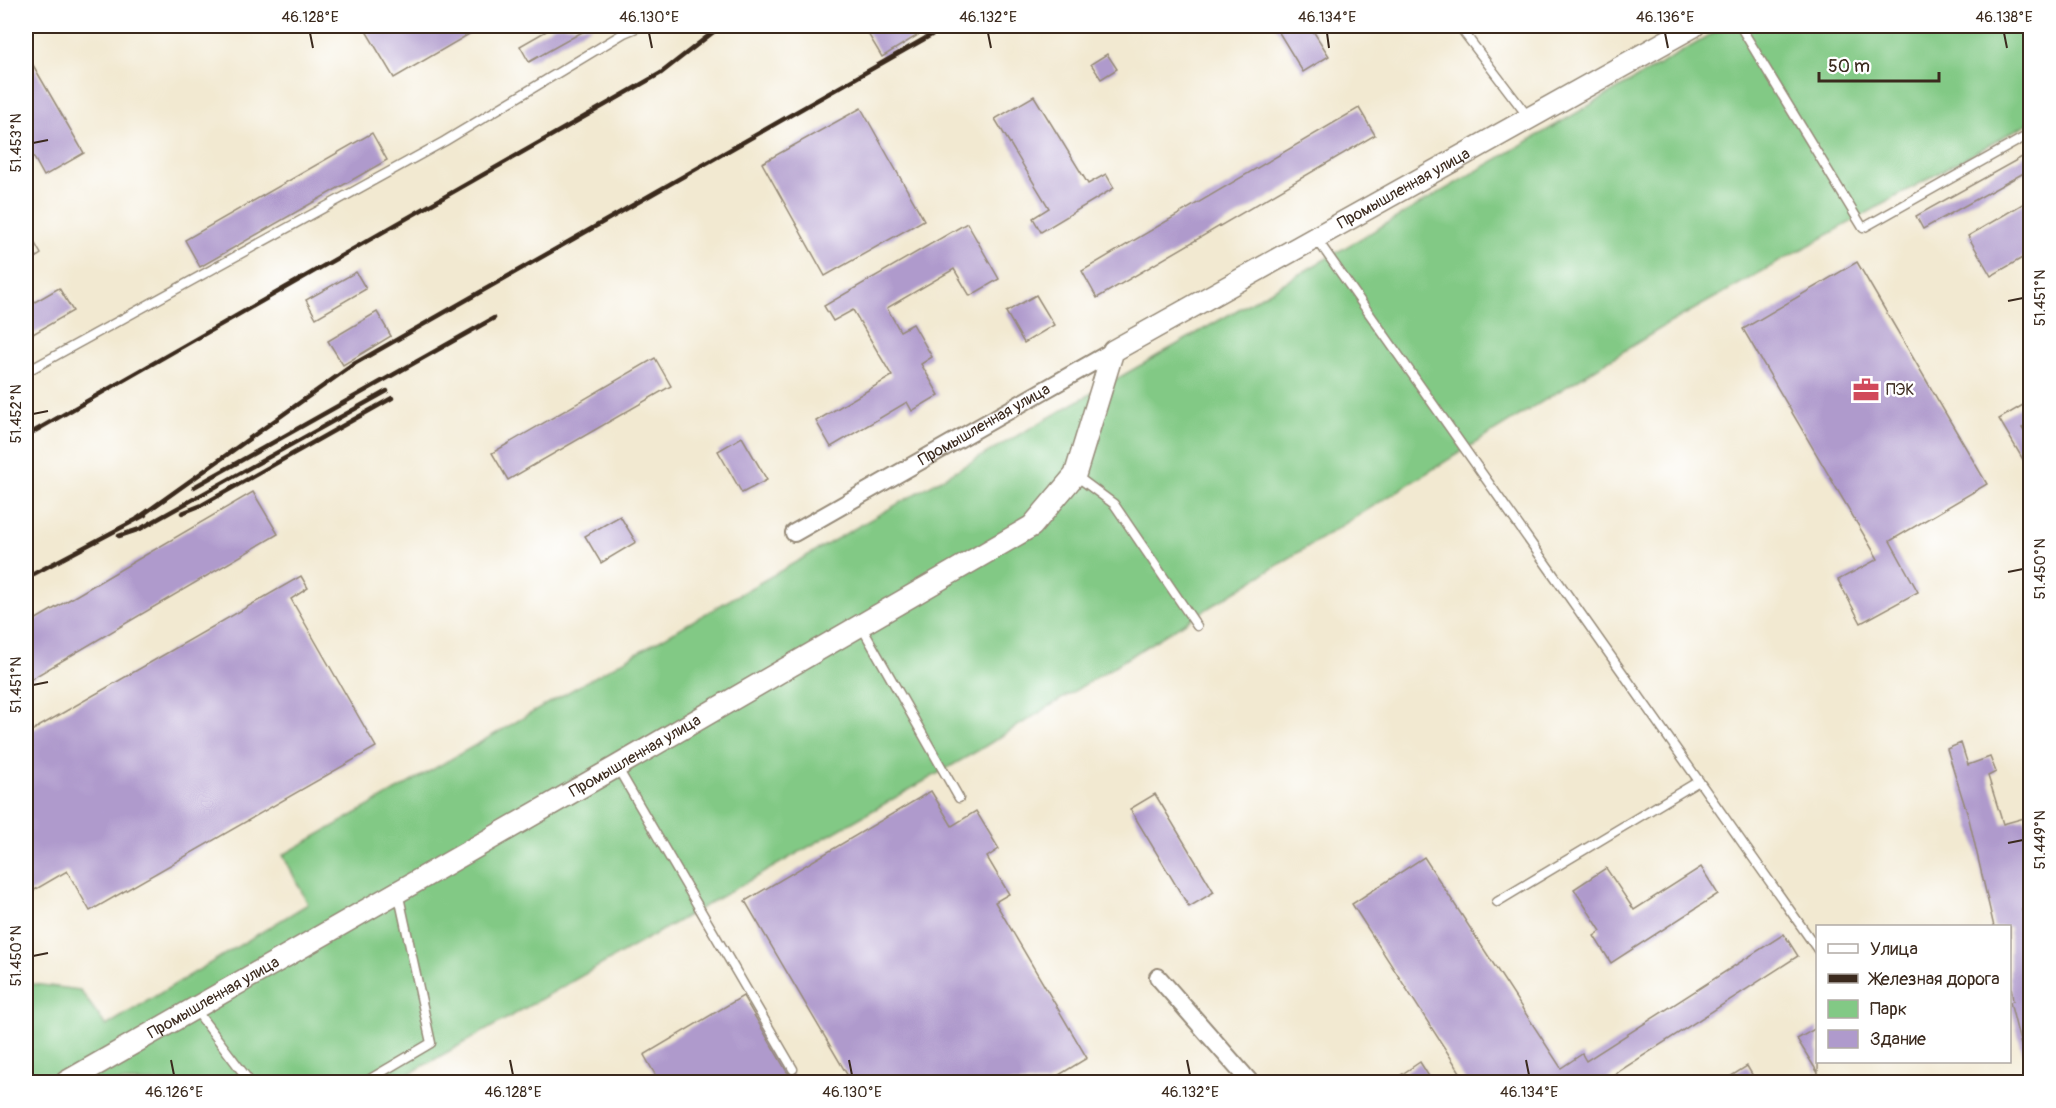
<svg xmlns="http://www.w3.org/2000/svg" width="2056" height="1108" viewBox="0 0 2056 1108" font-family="Pangolin,sans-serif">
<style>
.green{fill:#82c985;stroke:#5e7a52;stroke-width:1.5}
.building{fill:#af9acc}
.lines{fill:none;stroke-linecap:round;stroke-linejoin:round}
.service-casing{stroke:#968a78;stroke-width:11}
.minor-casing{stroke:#968a78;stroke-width:20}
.tertiary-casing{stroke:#968a78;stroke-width:24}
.service{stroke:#fff;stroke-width:8}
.minor{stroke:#fff;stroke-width:16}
.tertiary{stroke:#fff;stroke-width:21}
.rail{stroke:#3b2a1e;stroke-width:4.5}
.ticks{fill:none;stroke:#3b2a1e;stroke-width:2}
.labels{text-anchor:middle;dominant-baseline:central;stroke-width:5;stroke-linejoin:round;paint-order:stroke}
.street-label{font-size:16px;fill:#3b2a1e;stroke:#fff}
.poi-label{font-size:16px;fill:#3b2a1e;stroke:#fff;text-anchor:start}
.neatline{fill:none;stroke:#3b2a1e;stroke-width:2}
.ticks-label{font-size:15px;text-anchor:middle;fill:#3b2a1e}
</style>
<rect width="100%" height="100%" fill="#fff"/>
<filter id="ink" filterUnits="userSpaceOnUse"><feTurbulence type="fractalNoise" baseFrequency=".0167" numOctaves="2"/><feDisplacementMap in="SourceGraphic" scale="12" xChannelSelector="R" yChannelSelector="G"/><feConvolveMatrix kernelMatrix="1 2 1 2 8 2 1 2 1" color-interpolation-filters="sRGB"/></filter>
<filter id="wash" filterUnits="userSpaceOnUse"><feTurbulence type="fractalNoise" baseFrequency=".008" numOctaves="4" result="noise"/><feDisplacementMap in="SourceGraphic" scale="24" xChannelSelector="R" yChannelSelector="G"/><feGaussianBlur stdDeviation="1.35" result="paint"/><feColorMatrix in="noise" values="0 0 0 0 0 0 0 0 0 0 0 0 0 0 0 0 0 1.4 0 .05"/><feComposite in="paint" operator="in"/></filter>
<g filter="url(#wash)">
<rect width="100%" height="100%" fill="#f2e9d1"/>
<path class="green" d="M1726 26H2030V122L1666 325 979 750 395 1082H26V983L80 990 106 1026 308 904 283 855 1267 293Z"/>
<g id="blocks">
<g class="building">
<path d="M363 26H483L394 78Z"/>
<path d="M555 26H593L529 62 520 46Z"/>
<path d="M878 26H933L882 57 867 32Z"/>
<path d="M1275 26H1310L1329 56 1303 72Z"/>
<path d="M26 53 84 153 44 176 26 143Z"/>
<path d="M1107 54 1117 69 1101 79 1091 64Z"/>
<path d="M1034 96 1088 184 1106 174 1114 188 1041 232 1033 218 1049 208 995 119Z"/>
<path d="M861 108 924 220 825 276 762 163Z"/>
<path d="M1359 108 1375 135 1097 298 1082 271Z"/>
<path d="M372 133 387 160 200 267 185 240Z"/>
<path d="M2031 152V169L1923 229 1916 216Z"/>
<path d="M2031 199V253L1991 276 1968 236Z"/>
<path d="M967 223 999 279 970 296 954 269 887 308 900 331 913 324 932 357 921 364 939 395 912 411 907 402 831 447 816 421 892 376 853 310 833 321 824 306Z"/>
<path d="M26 228 41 254 26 264Z"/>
<path d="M1857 262 1987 484 1890 541 1918 592 1861 623 1838 580 1878 559 1743 329Z"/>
<path d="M356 272 366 289 316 318 306 300Z"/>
<path d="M59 288 73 311 26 338V307Z"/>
<path d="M1036 295 1054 325 1024 343 1006 312Z"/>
<path d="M377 312 391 336 343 365 328 341Z"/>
<path d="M655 358 671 386 508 480 492 453Z"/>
<path d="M2023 405 2031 416V423L2022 428 2031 442V473L1999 419Z"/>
<path d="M742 437 767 480 742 493 718 451Z"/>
<path d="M253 492 278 534 26 682V625Z"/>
<path d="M620 516 636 542 601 563 585 536Z"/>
<path d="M301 576 308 588 291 599 376 747 90 911 67 871 26 895V734Z"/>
<path d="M1961 743 1968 765 1990 757 1996 772 1988 776 2003 824 2024 818 2031 827V909L2022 910 2031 947V1066H2026L2010 1002 2013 1001 2010 979V927H1994L1969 819 1947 749Z"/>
<path d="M931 791 952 826 976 811 999 849 987 857 1009 894 995 902 1087 1058 1046 1083H852L745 901Z"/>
<path d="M1155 794 1214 892 1189 907 1130 809Z"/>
<path d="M1424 857 1561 1068 1582 1054 1586 1061 1784 934 1798 956 1601 1083H1467L1352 904Z"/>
<path d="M1701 867 1718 894 1611 963 1594 936 1601 931 1574 889 1606 868 1634 910Z"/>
<path d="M743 996 787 1072 793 1075 797 1083H660L644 1055Z"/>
<path d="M1818 1027V1073L1797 1039Z"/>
<path d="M1420 1062 1433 1083H1406L1401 1075Z"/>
<path d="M1747 1066 1757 1083H1720Z"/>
</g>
</g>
</g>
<g filter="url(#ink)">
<use href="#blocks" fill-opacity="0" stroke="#968a78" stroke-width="1.5"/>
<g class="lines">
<g class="service-casing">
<g id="service">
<path d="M1459 26 1529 118"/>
<path d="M1740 26 1863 228 2030 134"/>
<path d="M1316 238 1818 950"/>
<path d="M26 372 445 141 624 33 641 26"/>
<path d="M1075 475 1114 504 1197 626"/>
<path d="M861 626 959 798"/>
<path d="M617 767 793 1069"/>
<path d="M1497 902 1699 781"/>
<path d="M195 1009 250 1082"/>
<path d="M365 1082 431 1043 398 892"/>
</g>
</g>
<g class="minor-casing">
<g id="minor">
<path id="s1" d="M794 533 1113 351"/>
<path d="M1158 977 1250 1082"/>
</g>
</g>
<g class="tertiary-casing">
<g id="tertiary">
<path id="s2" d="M66 1082 616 767 1032 526 1075 475 1113 351 1694 26"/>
</g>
</g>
<use href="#service" class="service"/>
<use href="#minor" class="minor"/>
<use href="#tertiary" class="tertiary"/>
<g class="rail">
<path d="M26 436 661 73 721 26"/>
<path d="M194 487 494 318"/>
<path d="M182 513 202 505 392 398"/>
<path d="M138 518 354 364 947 26"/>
<path d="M119 536 140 529 387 391"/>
<path d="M26 578 145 515"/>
<path d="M26 1078 31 1082"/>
</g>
</g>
</g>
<path class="ticks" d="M310 33 313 48M649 33 652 48M988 33 991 48M1327 33 1329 48M1665 33 1668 48M2004 33 2007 48M33 143 48 140M2008 301 2023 298M33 414 48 411M2008 572 2023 569M33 685 48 682M2008 843 2023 840M33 956 48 953M171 1060 174 1075M510 1060 513 1075M849 1060 852 1075M1187 1060 1190 1075M1526 1060 1529 1075"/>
<defs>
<g id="office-bare" transform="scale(2.07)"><path d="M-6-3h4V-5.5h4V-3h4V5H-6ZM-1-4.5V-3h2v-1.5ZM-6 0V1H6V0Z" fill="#d1495b" stroke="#fff" stroke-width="2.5" paint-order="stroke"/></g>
</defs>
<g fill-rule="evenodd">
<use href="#office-bare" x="1866" y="390"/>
</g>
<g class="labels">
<g class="street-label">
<text stroke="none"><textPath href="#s2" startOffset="1644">Промышленная улица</textPath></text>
<text stroke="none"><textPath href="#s1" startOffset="219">Промышленная улица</textPath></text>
<text stroke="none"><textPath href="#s2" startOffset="656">Промышленная улица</textPath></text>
<text stroke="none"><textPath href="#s2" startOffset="170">Промышленная улица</textPath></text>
</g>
<g class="poi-label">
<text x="1886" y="390">ПЭК</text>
</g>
</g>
<rect width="2056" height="1108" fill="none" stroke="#fff" stroke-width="66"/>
<rect x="1816" y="925" width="195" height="138" fill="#ffffff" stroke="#b1aaa5" stroke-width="1.5"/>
<rect x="1828" y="944" width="30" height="9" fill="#ffffff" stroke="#b1aaa5" stroke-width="1.5"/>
<text x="1870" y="955" font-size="18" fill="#3b2a1e">Улица</text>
<rect x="1828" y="974" width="30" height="9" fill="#3b2a1e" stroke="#b1aaa5" stroke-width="1.5"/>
<text x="1870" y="985" font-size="18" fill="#3b2a1e">Железная дорога</text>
<rect x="1828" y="1000" width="30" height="18" fill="#82c985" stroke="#b1aaa5" stroke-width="1.5"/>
<text x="1870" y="1015" font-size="18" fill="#3b2a1e">Парк</text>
<rect x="1828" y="1030" width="30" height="18" fill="#af9acc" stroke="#b1aaa5" stroke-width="1.5"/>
<text x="1870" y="1045" font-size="18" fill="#3b2a1e">Здание</text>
<path d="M1819 72v9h120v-9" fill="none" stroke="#3b2a1e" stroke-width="3"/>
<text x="1828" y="72" font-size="18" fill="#3b2a1e" stroke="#ffffff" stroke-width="4.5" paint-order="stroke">50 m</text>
<rect x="33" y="33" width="1990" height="1042" class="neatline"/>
<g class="ticks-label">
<text x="310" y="22">46.128°E</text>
<text x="649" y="22">46.130°E</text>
<text x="988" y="22">46.132°E</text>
<text x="1327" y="22">46.134°E</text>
<text x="1665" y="22">46.136°E</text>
<text x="2004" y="22">46.138°E</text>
<text transform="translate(16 143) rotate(-90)" y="5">51.453°N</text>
<text transform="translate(2040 298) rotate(-90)" y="5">51.451°N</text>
<text transform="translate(16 414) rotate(-90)" y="5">51.452°N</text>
<text transform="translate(2040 569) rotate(-90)" y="5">51.450°N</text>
<text transform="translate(16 685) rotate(-90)" y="5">51.451°N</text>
<text transform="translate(2040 840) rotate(-90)" y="5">51.449°N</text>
<text transform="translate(16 956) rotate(-90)" y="5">51.450°N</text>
<text x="174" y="1097">46.126°E</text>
<text x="513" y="1097">46.128°E</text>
<text x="852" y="1097">46.130°E</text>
<text x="1190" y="1097">46.132°E</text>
<text x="1529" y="1097">46.134°E</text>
</g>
</svg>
